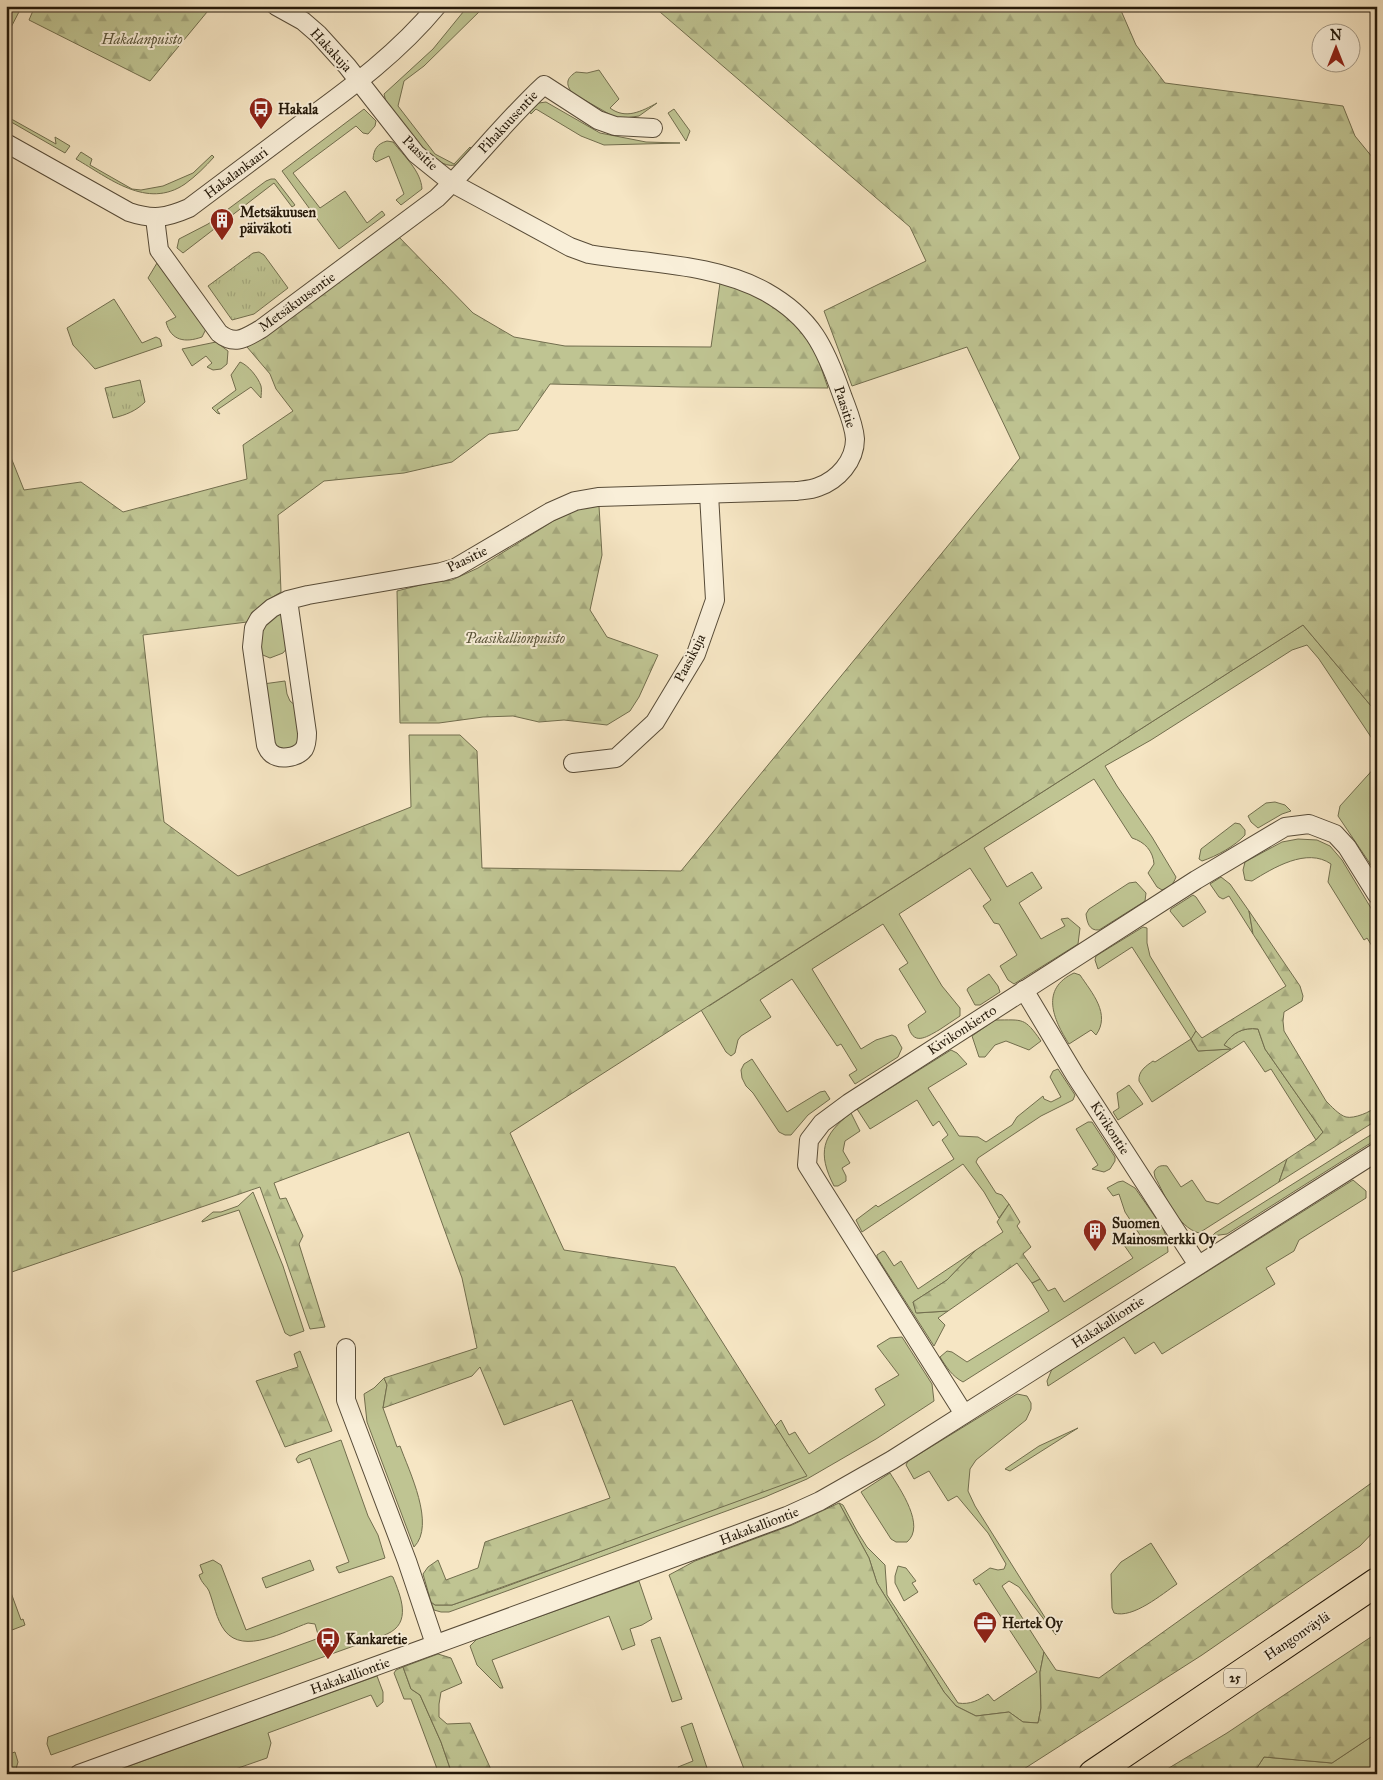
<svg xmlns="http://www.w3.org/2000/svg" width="1383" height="1780" viewBox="0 0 1383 1780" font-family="'IM FELL Great Primer',serif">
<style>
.grass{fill:#bfc492;stroke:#726e4e}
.forest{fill:url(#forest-firs);stroke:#726e4e}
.park{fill:url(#park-tufts);stroke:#726e4e}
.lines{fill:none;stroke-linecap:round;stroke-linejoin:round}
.minor-casing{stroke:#584c38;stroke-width:20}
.trunk-casing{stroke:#24190a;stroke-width:30}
.minor{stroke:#f9efd9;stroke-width:18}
.trunk{stroke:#f6e6c4;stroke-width:28}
.labels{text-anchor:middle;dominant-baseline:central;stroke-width:4;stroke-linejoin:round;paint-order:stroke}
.shield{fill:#f9efd9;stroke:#645948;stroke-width:1}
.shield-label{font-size:12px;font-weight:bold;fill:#24190a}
.park-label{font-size:14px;font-style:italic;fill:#5a553a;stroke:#f9efd9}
.street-label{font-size:14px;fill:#24190a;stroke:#f9efd9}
.poi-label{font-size:14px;font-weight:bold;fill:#24190a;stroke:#f9efd9;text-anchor:start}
</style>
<defs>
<pattern id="forest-firs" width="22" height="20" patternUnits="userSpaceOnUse" patternTransform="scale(1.25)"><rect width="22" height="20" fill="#bfc492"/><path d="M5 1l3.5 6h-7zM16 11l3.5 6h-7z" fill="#a4a87d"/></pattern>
<pattern id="park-tufts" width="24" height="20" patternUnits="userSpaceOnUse" patternTransform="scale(1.25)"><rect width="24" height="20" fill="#bfc492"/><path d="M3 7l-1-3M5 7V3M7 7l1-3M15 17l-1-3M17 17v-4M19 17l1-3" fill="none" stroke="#a4a87d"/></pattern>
</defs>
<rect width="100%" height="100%" fill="#f6e6c4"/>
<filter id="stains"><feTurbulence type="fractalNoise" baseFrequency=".004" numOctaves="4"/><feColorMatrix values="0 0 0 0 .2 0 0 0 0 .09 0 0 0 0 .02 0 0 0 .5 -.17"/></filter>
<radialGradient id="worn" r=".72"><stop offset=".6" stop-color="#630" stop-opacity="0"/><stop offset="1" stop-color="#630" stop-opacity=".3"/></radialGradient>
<g class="grass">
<path d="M13 6H22L6 37V20Z"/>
<path d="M468 6H485L424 66 404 81 398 106 435 154 454 164 470 147 473 151C468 156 461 164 455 165 433 171 399 117 386 102L384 94 433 49Z"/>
<path d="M599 70 619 99 610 108C626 120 642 111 657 103L639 116 618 119 572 93C565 83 567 78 576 72L587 73Z"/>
<path d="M546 102 600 133 646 142 680 143 604 145 581 136 536 109 531 114 529 111 539 103Z"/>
<path d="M364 109 376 121 375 126 368 134 363 133 356 126 293 173 320 208 345 191 367 223 382 211 385 215 339 249 282 171Z"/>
<path d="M674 109 690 131 686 141 668 113Z"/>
<path d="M6 116 56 144 55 137 70 146 65 153 6 119Z"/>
<path d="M387 141 393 142C404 156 421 171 422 189L401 205 396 200 404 194 389 156 376 162 373 159C374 149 377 144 387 141Z"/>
<path d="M81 152 92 159 90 165 132 189 141 190 163 186 193 173 212 155 214 157C205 167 196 176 185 184 147 210 109 178 76 159Z"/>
<path d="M271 179H275L295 205 292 207 274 183 183 253 177 248 179 239 208 224 266 181Z"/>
<path d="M157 263 206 329 202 337C185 343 171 341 166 322L176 317 148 278Z"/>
<path d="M114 299 142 343 156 337 160 339 162 346 95 369 73 345 67 328Z"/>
<path d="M216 342 228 351 227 364 221 369 213 370 207 367 212 363 206 356 192 366 182 349Z"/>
<path d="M240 362C248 365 258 377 261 386 262 390 261 395 261 398L251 387 217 410 220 414 217 413 212 408 236 390 231 375Z"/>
<path d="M278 612 283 615 288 647 283 653 270 658 258 653 259 630Z"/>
<path d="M1303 625 1377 713V746L1319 659 1307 645 1292 650 1151 740 1105 766 1117 786 1152 837 1176 877C1173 885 1170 887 1162 890L1157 887 1148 873 1154 864C1153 851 1145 842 1132 838L1094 779 984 848 1007 887 1032 872 1042 888 1019 903 1041 939 1065 926 1061 919 1068 918 1080 928 1078 944 1014 984 1008 980 1000 966 1017 955 999 924 994 923 983 906 991 900 970 868 899 914 942 986 960 1008V1016C953 1021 946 1025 939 1030 925 1038 913 1046 908 1025L926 1012 899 969 908 963 883 924 812 969 861 1049 876 1040 892 1035 896 1037 902 1048 898 1057 855 1084 849 1075 857 1070 841 1044 837 1046 792 979 760 1000 771 1017 741 1036 738 1040 735 1053 731 1056 726 1052 701 1010 682 987 709 1006Z"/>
<path d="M285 681 287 694 290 701 296 706 299 735V741L292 749 275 748 263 684Z"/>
<path d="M1377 765V874L1338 816 1340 806Z"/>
<path d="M1275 802 1285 805 1291 811 1282 814 1258 828 1251 822 1248 816 1266 803Z"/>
<path d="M1235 823 1240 824 1245 830V835C1235 846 1217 856 1202 861L1199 859 1201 849Z"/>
<path d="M1298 839 1317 840 1330 846 1342 860 1377 918V954L1367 938 1364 940 1328 882 1331 864C1307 847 1273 868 1252 881L1245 880 1243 870 1245 862 1282 842Z"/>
<path d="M1221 877 1230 884 1249 911 1253 934 1229 896 1223 899 1219 897 1210 884Z"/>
<path d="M1136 882 1146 893 1145 901 1099 930C1089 931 1087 922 1086 914L1089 909 1129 883Z"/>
<path d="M1193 895 1196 897 1206 912 1183 927 1170 911 1171 909Z"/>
<path d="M1143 927 1147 928V943L1150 956 1196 1031 1191 1040 1198 1051 1230 1049 1224 1045C1232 1033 1243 1027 1258 1029L1265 1049 1323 1132 1316 1140 1271 1069 1265 1072 1244 1041 1152 1102 1139 1081C1138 1071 1146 1066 1153 1061L1155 1062 1191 1039 1132 947 1098 969 1095 960 1096 956Z"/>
<path d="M1074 973 1080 975C1092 993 1111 1014 1096 1035L1091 1030 1069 1044C1053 1019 1040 989 1074 973Z"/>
<path d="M989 974 998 986 1000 992 980 1005H975L967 990 968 988Z"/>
<path d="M995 1020C1024 1020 1024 1017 1041 1041L1029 1050 1006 1041 995 1045 985 1057H979L972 1036Z"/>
<path d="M951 1050 957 1053 967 1064 928 1088 959 1136 978 1137 986 1142 1012 1125 1017 1117 1043 1096 1044 1099 1051 1102 1061 1097 1050 1077 1053 1071 1058 1069 1075 1095 1073 1100 1041 1116 978 1158 976 1162 996 1193 1002 1195 1009 1204 999 1218 984 1192 963 1164 862 1232 856 1220 876 1205 878 1207 954 1159 942 1140 948 1135 939 1121 933 1126 917 1100 870 1129 857 1109Z"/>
<path d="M752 1059 787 1112 820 1092 825 1091 830 1099 808 1115 791 1135H785L779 1132 753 1093 746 1086 742 1078 741 1070 744 1064Z"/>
<path d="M1129 1085 1143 1104 1118 1120 1113 1112 1119 1108 1117 1093Z"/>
<path d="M851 1113 860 1131 845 1141 843 1151 850 1163 842 1168 846 1176V1181L838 1186H834C817 1153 822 1135 851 1113Z"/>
<path d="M1088 1122H1092L1115 1157V1161L1110 1169 1104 1172 1092 1169 1098 1165 1076 1129Z"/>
<path d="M1377 1131V1139L1227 1234 1212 1236 1215 1233Z"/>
<path d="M1287 1159 1279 1182 1199 1233C1177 1227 1165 1195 1155 1177L1154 1172C1157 1166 1161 1165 1167 1166L1181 1187 1192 1180 1206 1201 1218 1204Z"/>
<path d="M1353 1180 1366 1191V1198L1299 1240 1294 1251 1266 1268 1275 1284 1162 1354 1154 1342 1135 1354 1124 1337 1048 1386 1047 1381 1052 1369Z"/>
<path d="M1123 1181 1135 1188 1163 1228 1167 1239 1168 1252 963 1382C952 1376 947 1368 940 1357L947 1351 952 1352 967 1362 1049 1311 1032 1283 1040 1279 1048 1291 1055 1288 1064 1302 1133 1258 1124 1245 1140 1235 1125 1212 1119 1194 1113 1196 1107 1188 1118 1182Z"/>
<path d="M253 1192 283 1266 304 1331 290 1336 285 1333 239 1210 202 1222V1221L213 1212H221L238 1206Z"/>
<path d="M976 1250 947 1280 913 1302 917 1313 948 1311 938 1318 945 1325 934 1346 877 1257V1255L883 1251 885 1252 894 1266 901 1261 918 1289Z"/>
<path d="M902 1337 932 1384 934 1401 876 1439 807 1479 765 1497 449 1612H441L434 1610 431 1602 435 1605H452L502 1588 806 1475 775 1426 781 1420 789 1435 795 1432 809 1454 885 1405 875 1389 899 1375 877 1346 890 1338Z"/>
<path d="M384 1378 387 1385 383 1408 397 1447 400 1446C409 1471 436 1525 414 1547L367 1422 364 1394 374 1388Z"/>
<path d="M1017 1394 1027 1396 1031 1403V1409L1026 1420 976 1460 970 1469 968 1491 975 1506 1056 1635 1019 1587 1009 1581 1002 1586 1044 1652 1040 1672 1041 1708 1038 1723 1023 1722 1009 1712 976 1716 956 1706 944 1692 888 1601 877 1583 869 1558 839 1503 843 1505 857 1531 867 1547 885 1565 887 1595 958 1703C970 1705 979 1700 988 1694L994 1701 1037 1672 979 1583 976 1585 973 1580 990 1568 998 1570 1004 1569 1006 1564 988 1533 957 1496 948 1501 929 1471 914 1479 906 1465 908 1461Z"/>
<path d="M1078 1428 1010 1471 1005 1469 1039 1446Z"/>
<path d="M341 1440 368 1516 378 1535 385 1558 339 1573 336 1567 349 1562 310 1458 298 1463 296 1459 299 1455Z"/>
<path d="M890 1473C900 1489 926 1526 907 1542H896L891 1539 861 1492Z"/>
<path d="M1151 1543 1177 1584C1162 1594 1133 1619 1114 1613L1112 1608 1111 1574 1121 1562Z"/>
<path d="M213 1560 221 1565 246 1630 391 1576 393 1577C401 1597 412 1623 387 1634L51 1755 47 1744 48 1737 319 1638 315 1624 308 1623C285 1631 244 1655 225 1631 216 1619 214 1604 209 1591 206 1585 202 1584 199 1575L203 1573 200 1565Z"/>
<path d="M310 1560 314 1570 266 1588 262 1578Z"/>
<path d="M898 1566 906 1568 916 1581 912 1583 918 1592 904 1601 895 1583V1576Z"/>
<path d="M6 1579 21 1620 23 1619 25 1625 12 1630 6 1614Z"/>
<path d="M639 1581 652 1619 642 1625 630 1629 635 1645 622 1650 609 1616 492 1660 503 1688H500L477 1665 470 1646 477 1639Z"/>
<path d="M660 1637 682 1699 672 1702 651 1640Z"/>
<path d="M403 1667 411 1689 420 1695 441 1742 452 1774H439L411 1699H404L394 1673 396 1670Z"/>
<path d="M377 1676 383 1692V1702L377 1707 371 1695 268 1733 271 1743 267 1758 221 1774H107Z"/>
<path d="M692 1723 709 1774H681L678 1767 693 1761 681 1727Z"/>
<path d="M1377 1733V1774H1253L1264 1757 1332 1763Z"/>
<path d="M15 1752 18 1762 16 1769 6 1772V1755Z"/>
</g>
<g class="forest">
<path d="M35 6H212L150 81 29 20Z"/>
<path d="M653 6H1119L1136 45 1165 83 1343 106 1355 136 1377 163V713L1303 625 510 1133 564 1250 675 1267 807 1476C688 1519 571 1563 452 1605H435L431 1602 423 1574 428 1567 438 1560 446 1580 478 1568 485 1542 610 1498 572 1400 504 1425 480 1367 472 1376 383 1408 387 1385 384 1378 477 1348 462 1278 409 1132 274 1183 280 1199 286 1198 303 1236 299 1244 325 1327 310 1329 260 1187 6 1274V445L24 490 81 482 123 512 247 479 243 445 293 411 276 389 270 374 247 347 397 235 473 313 514 337 565 346 711 347 720 283 749 292 773 304 795 320 817 356 828 388 681 387 550 384 518 430 489 434 452 462 404 473 324 481 278 515 281 592C266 601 256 607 247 622L143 635 164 822 238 876 411 807 409 735H460L477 751 482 868 681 871 1020 458 967 347 852 386 824 311 926 261 910 227Z"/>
<path d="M599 506 602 555 590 610 607 637 658 655 639 697 630 711 607 725 564 720 539 722 513 716 483 717 439 723H400L397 591 428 583 452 580 478 568 555 520 579 509Z"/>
<path d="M1249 911 1300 986 1303 996 1302 1001 1284 1012 1283 1021 1284 1031 1326 1101C1331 1106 1339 1115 1346 1117 1354 1119 1371 1112 1377 1106V1120L1279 1182 1287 1159 1316 1140 1323 1132 1265 1049 1258 1029C1243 1027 1232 1033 1224 1045L1231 1049 1198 1051 1191 1039 1196 1031 1202 1038 1286 986 1253 934Z"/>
<path d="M1009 1204 1020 1222 1017 1226 1031 1247 1023 1254 1040 1279 1032 1283 1017 1263 948 1311 916 1313 913 1302 947 1280 976 1250 1003 1232 997 1222Z"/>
<path d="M300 1351 332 1431 285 1447 256 1381 298 1367 294 1354Z"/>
<path d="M1377 1479V1528L1360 1546 1202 1655 1016 1774H746L669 1575 695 1561 792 1525 839 1503 869 1558 877 1583 888 1601 944 1692 956 1706 976 1716 1009 1712 1023 1722 1038 1723 1041 1708 1040 1672 1044 1652 1056 1670 1099 1678Z"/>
<path d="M1377 1633V1733L1332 1763 1264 1757 1253 1774H1159L1227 1733Z"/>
<path d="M438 1654 451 1658 462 1683 441 1692 439 1704V1717L447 1724 470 1723 493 1774H452L441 1742 420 1695 411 1689 403 1667Z"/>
</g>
<g class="park">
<path d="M259 252 264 255 288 288 254 314 232 320 208 286 253 253Z"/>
<path d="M140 380 145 402C136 411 126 415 113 418L105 388Z"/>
</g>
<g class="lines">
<g class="minor-casing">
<g id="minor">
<path d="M276 6 303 21 318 34 347 66 416 154 452 183 570 247 589 254C646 264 714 263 766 292 812 318 825 347 842 395 847 409 854 424 855 439 855 461 838 480 818 487 811 490 803 490 796 491L598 497 575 501 550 512 455 568 441 572 308 595 288 600 272 608 259 619 254 628 252 647 266 745C267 747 268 750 270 752 278 761 297 758 304 749 307 744 307 738 307 733L288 600"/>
<path d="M6 143 129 212C153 220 166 218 189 208 228 179 266 150 305 121 353 86 399 52 437 6"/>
<path d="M155 218 159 250 219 333C235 346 245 338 261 329L437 198C474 162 506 120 544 85L598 120 615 126 653 128"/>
<path d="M573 763 616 758 655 722 696 654 715 600 709 494"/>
<path d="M1024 990 1075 1075 1198 1265"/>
<path d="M346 1348V1400L407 1561 435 1644"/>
<path d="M964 1414 807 1165 809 1140 822 1123 849 1103 1196 880 1285 827 1309 824 1335 834 1347 847 1377 895"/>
<path d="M79 1774 714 1543 787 1516 820 1501 892 1460 1377 1152"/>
</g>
</g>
<g class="trunk-casing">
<path id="trunk" d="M1093 1774 1377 1582"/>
</g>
<use href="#minor" class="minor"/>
<use href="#trunk" class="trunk"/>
</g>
<defs>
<g id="bus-pin" transform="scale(1.25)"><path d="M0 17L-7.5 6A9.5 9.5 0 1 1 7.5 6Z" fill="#8f2418" stroke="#f9efd9"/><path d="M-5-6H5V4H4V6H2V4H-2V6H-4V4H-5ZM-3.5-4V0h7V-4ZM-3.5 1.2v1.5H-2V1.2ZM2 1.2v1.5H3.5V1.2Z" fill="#fff"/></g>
<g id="building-pin" transform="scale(1.25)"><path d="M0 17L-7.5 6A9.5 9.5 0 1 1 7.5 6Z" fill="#8f2418" stroke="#f9efd9"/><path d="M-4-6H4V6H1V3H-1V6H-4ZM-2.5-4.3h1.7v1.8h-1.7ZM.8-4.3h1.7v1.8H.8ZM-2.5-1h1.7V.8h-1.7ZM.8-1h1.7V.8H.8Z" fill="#fff"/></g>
<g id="office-pin" transform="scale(1.25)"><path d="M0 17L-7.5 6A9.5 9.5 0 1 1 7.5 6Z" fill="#8f2418" stroke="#f9efd9"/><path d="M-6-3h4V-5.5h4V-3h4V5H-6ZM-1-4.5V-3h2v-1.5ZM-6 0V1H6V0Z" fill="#fff"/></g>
</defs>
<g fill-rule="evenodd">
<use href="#bus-pin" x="261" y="109"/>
<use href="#building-pin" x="222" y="220"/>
<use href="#building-pin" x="1095" y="1231"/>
<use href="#office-pin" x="985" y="1623"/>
<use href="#bus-pin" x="328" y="1639"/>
</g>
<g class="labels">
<rect class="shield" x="1224" y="1668.5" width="22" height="19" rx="4"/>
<g class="shield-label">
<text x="1235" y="1678">25</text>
</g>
<g class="park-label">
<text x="142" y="39">Hakalanpuisto</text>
<text x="515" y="638">Paasikallionpuisto</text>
</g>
<g class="street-label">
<text transform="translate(331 50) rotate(47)">Hakakuja</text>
<text transform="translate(508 122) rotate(-47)">Pihakuusentie</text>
<text transform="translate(420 153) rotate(44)">Paasitie</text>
<text transform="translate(236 173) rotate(-37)">Hakalankaari</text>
<text transform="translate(297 302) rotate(-36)">Metsäkuusentie</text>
<text transform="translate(845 407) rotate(72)">Paasitie</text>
<text transform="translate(467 559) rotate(-26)">Paasitie</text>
<text transform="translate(690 658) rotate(-63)">Paasikuja</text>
<text transform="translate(962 1030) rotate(-33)">Kivikonkierto</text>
<text transform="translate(1110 1128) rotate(57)">Kivikontie</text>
<text transform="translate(1108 1322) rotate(-33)">Hakakalliontie</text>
<text transform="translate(759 1526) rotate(-21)">Hakakalliontie</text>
<text transform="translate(1297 1636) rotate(-34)">Hangonväylä</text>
<text transform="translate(350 1676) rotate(-20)">Hakakalliontie</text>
</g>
<g class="poi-label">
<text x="278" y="109">Hakala</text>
<text x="240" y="212">Metsäkuusen<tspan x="240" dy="16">päiväkoti</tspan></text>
<text x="1112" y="1223">Suomen<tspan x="1112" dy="16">Mainosmerkki Oy</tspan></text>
<text x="1002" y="1623">Hertek Oy</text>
<text x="346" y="1639">Kankaretie</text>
</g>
</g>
<rect width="1383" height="1780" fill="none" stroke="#f6e6c4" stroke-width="25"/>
<rect x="8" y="8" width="1368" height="1765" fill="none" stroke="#24190a" stroke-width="2.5"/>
<rect x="12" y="12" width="1358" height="1755" fill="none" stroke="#24190a"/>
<g transform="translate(1336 48)"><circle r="24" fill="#f9efd9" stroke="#a49986"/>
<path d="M0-4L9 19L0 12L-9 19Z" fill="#8f2418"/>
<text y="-8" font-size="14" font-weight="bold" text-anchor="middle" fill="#24190a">N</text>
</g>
<rect width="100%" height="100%" filter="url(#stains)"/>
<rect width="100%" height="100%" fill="url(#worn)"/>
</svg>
